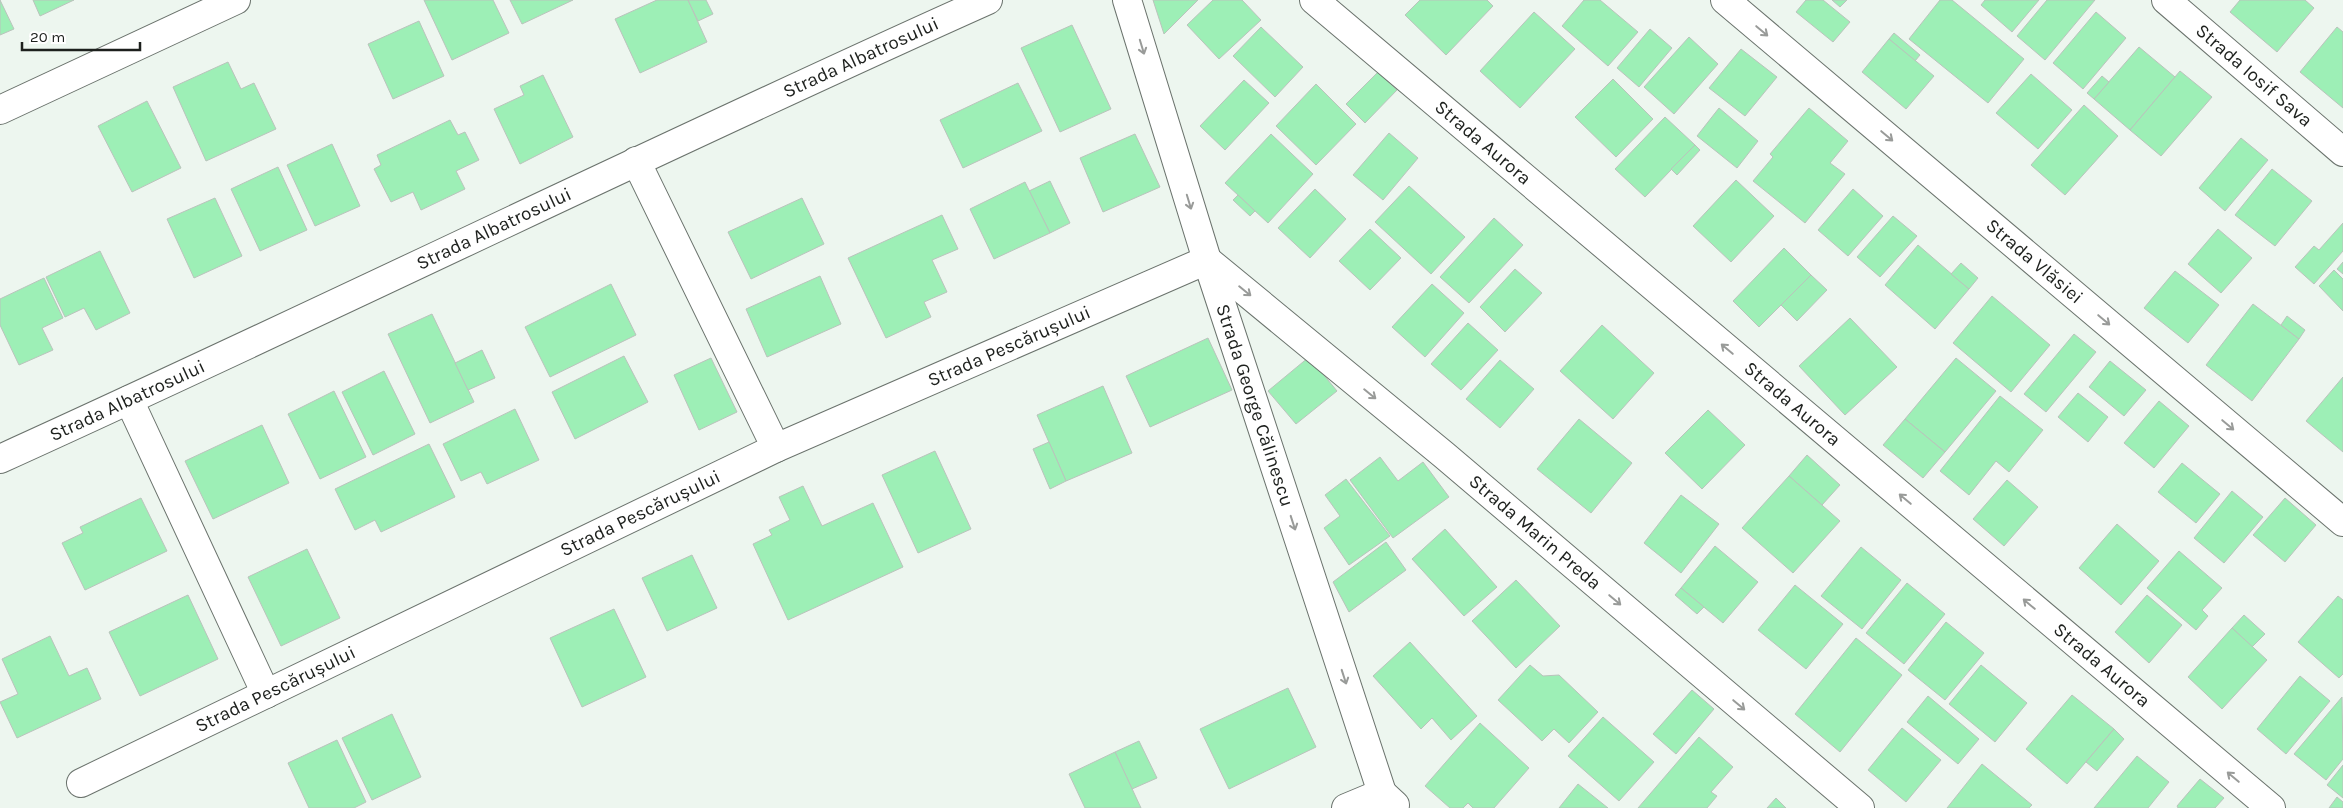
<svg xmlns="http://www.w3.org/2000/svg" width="2343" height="808" viewBox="0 0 2343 808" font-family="Karla,sans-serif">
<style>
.building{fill:#9defb6;stroke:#bac3bc}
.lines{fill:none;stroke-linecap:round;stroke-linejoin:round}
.street-casing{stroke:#6b736d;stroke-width:30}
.street{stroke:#fff;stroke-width:28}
.oneway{stroke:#999b99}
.labels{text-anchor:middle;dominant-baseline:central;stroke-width:4;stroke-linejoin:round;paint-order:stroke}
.street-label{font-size:19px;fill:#1d201d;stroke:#fff}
</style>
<rect width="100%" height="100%" fill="#edf6ef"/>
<g class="building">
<path d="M0 0 14 29 0 35Z"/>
<path d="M33 0H74L40 16Z"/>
<path d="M424 0H493L509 33 452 60Z"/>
<path d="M510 0H573L522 24Z"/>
<path d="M657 0H688L707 42 640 73 615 19Z"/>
<path d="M688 0H706L713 14 698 21Z"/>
<path d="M1153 0H1198L1164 34Z"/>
<path d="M1213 0H1242L1261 20 1219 59 1187 25Z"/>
<path d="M1420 0H1487L1493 6 1446 55 1405 15Z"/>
<path d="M1584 0H1600L1638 32 1608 66 1562 26Z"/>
<path d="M1806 0H1823L1850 22 1833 42 1796 12Z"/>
<path d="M1832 0H1847L1840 7Z"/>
<path d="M1940 0H1952L2024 59 1988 103 1909 39Z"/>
<path d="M1985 0H2039L2012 32 1981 5Z"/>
<path d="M2047 0H2095L2045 60 2017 36Z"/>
<path d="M2240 0H2305L2314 8 2277 52 2230 12Z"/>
<path d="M1534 12 1575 49 1520 108 1480 71Z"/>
<path d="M2096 12 2126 38 2083 89 2053 63Z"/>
<path d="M419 21 444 76 393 99 368 44Z"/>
<path d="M1072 25 1111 109 1060 132 1021 48Z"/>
<path d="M1261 27 1303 67 1275 97 1233 56Z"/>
<path d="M2337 27 2343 32V108L2300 72Z"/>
<path d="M1650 29 1672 48 1639 87 1617 68Z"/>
<path d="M1894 33 1920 55 1915 61 1889 39Z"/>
<path d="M1689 37 1718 64 1674 114 1644 87Z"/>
<path d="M1889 39 1934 76 1906 109 1862 72Z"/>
<path d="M2139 47 2175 77 2130 130 2094 99Z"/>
<path d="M1741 49 1777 77 1745 116 1709 88Z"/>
<path d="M228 62 241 89 254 83 276 129 206 161 173 87Z"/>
<path d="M2180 71 2212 97 2161 156 2130 130Z"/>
<path d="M1378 72 1397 90 1365 123 1346 104Z"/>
<path d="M2031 74 2072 110 2038 149 1996 113Z"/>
<path d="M543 75 573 137 520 164 494 109 524 95 520 86Z"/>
<path d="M2102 76 2109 82 2094 99 2087 93Z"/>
<path d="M1613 79 1653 119 1616 157 1575 117Z"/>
<path d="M1244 80 1269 103 1225 150 1200 126Z"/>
<path d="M1018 83 1042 131 963 168 940 120Z"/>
<path d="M1316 84 1356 124 1316 165 1276 126Z"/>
<path d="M147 101 181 168 132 192 98 126Z"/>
<path d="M2084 105 2118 136 2065 195 2031 165Z"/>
<path d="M1719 108 1758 141 1737 168 1697 136Z"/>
<path d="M1809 108 1848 141 1830 163 1845 174 1805 223 1753 181 1773 157 1770 154Z"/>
<path d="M1665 117 1695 145 1645 197 1615 169Z"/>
<path d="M450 120 458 135 465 132 479 160 456 171 465 189 421 210 413 192 391 202 374 169 381 165 377 155Z"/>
<path d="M1389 133 1418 158 1383 200 1353 175Z"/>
<path d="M1135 134 1160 187 1103 212 1080 158Z"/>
<path d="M1271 134 1313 174 1268 223 1225 183Z"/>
<path d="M2241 138 2268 160 2225 211 2199 188Z"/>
<path d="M332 144 360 206 315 226 287 165Z"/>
<path d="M1695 145 1700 150 1677 175 1671 169Z"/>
<path d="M278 167 307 230 260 251 231 189Z"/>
<path d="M2272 169 2312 201 2275 246 2235 215Z"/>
<path d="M1736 180 1774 216 1731 262 1693 226Z"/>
<path d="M1050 181 1070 223 1050 233 1029 191Z"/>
<path d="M1025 182 1050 233 994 259 970 209Z"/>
<path d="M1409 186 1465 237 1431 274 1375 222Z"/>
<path d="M1315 189 1346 219 1310 258 1278 228Z"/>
<path d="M1853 189 1883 216 1848 256 1818 230Z"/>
<path d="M1238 195 1255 211 1250 216 1233 200Z"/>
<path d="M215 198 242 256 194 278 167 219Z"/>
<path d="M802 198 824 244 751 279 728 232Z"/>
<path d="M942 215 958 249 932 260 947 292 924 302 931 317 886 338 848 258Z"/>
<path d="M1893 216 1917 236 1880 277 1857 257Z"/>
<path d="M1494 218 1523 245 1469 303 1440 277Z"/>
<path d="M2343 223V251L2314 284 2295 267 2314 246 2319 250Z"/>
<path d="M1370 229 1401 258 1370 290 1339 261Z"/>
<path d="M2218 229 2252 258 2221 293 2188 264Z"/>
<path d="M1918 245 1969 289 1935 329 1885 285Z"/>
<path d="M1784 248 1811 275 1759 327 1733 301Z"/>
<path d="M100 251 130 313 96 330 84 308 65 317 46 277Z"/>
<path d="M2343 262V274L2337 269Z"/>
<path d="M1961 263 1978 278 1969 289 1951 274Z"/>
<path d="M1515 269 1542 293 1505 332 1480 307Z"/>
<path d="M2334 270 2343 279V311L2319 286Z"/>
<path d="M2175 271 2219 305 2188 343 2144 308Z"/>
<path d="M1811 275 1827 290 1797 321 1781 305Z"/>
<path d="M820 276 841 324 767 357 746 309Z"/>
<path d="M44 278 63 318 42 328 53 350 19 365 0 325V299Z"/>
<path d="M611 284 636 335 550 377 525 327Z"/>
<path d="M1432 284 1464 313 1425 357 1392 327Z"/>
<path d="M1992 296 2050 345 2011 392 1953 343Z"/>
<path d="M2253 304 2299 339 2252 401 2206 365Z"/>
<path d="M432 314 474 402 430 423 388 334Z"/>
<path d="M2287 316 2305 330 2299 339 2281 325Z"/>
<path d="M1850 318 1897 367 1845 415 1799 366Z"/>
<path d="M1468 323 1498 350 1461 390 1431 364Z"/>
<path d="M1602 325 1654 373 1613 419 1560 371Z"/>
<path d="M2074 334 2096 352 2046 412 2024 394Z"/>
<path d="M1208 338 1232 390 1150 427 1126 376Z"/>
<path d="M482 350 495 378 468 390 455 363Z"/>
<path d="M624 356 648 402 575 439 552 392Z"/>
<path d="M1309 357 1337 391 1296 424 1268 391Z"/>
<path d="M711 358 737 412 699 430 674 375Z"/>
<path d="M1956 358 1996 391 1945 452 1905 419Z"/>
<path d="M1500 360 1534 389 1500 428 1466 399Z"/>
<path d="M2110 361 2146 390 2124 416 2089 387Z"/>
<path d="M384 371 415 434 373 455 342 392Z"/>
<path d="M2343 377V452L2306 421Z"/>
<path d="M1103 386 1132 453 1066 481 1037 415Z"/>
<path d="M334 391 366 457 320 479 288 414Z"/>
<path d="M2078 393 2108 417 2088 442 2058 417Z"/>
<path d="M2000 396 2043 430 2009 472 1996 461 1969 495 1940 471Z"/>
<path d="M2159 401 2189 426 2154 468 2124 443Z"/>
<path d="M515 409 539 460 487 484 481 472 461 481 443 444Z"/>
<path d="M1708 410 1745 445 1702 489 1665 453Z"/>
<path d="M1579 419 1632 463 1591 513 1537 469Z"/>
<path d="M1905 419 1945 452 1923 478 1883 445Z"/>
<path d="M262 425 289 483 213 519 185 461Z"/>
<path d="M1049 442 1066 481 1050 489 1033 449Z"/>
<path d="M429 444 455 497 381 532 375 520 355 530 335 489Z"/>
<path d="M935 451 971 529 918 553 882 475Z"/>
<path d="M1807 455 1840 485 1822 505 1789 476Z"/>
<path d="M1380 457 1398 481 1423 462 1449 497 1393 538 1350 480Z"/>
<path d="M2182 463 2220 494 2196 523 2158 492Z"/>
<path d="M1789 476 1840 521 1793 573 1742 528Z"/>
<path d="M1346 479 1390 536 1349 565 1324 528 1340 516 1325 495Z"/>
<path d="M2007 480 2038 507 2004 546 1973 519Z"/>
<path d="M803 486 822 526 873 503 903 567 788 620 753 544 772 535 769 530 790 520 779 497Z"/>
<path d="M2232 491 2263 517 2224 563 2194 538Z"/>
<path d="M1681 495 1719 524 1681 573 1644 543Z"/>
<path d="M141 498 167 551 85 590 62 543 83 533 80 527Z"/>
<path d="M2285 498 2316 525 2285 562 2253 535Z"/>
<path d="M2117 524 2159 561 2121 605 2079 568Z"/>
<path d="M1445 529 1497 587 1464 616 1412 559Z"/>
<path d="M1386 542 1406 570 1349 612 1333 582Z"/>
<path d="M1715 546 1758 582 1723 623 1681 588Z"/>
<path d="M1861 547 1901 580 1862 629 1821 596Z"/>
<path d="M307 549 340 618 281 646 248 577Z"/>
<path d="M2179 551 2222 588 2202 610 2208 616 2196 630 2147 588Z"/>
<path d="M692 555 717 608 667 631 642 578Z"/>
<path d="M1516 580 1560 626 1516 668 1472 621Z"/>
<path d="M1907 583 1945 614 1904 664 1866 633Z"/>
<path d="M1795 585 1843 624 1806 669 1758 630Z"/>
<path d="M1681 588 1704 607 1697 614 1675 595Z"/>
<path d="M188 595 218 659 140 696 109 632Z"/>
<path d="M2147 595 2182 625 2149 663 2115 632Z"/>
<path d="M2338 596 2343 600V674L2339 678 2298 642Z"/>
<path d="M614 609 646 677 582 707 550 638Z"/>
<path d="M2244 615 2265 634 2252 647 2232 628Z"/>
<path d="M1946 622 1984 653 1945 700 1908 670Z"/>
<path d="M2232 628 2267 660 2222 709 2188 677Z"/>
<path d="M50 636 69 676 87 668 101 699 17 738 0 702 18 694 2 659Z"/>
<path d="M1856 638 1902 675 1840 752 1795 714Z"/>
<path d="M1410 642 1477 716 1451 740 1432 718 1421 729 1373 676Z"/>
<path d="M1530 665 1543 676 1559 675 1598 712 1569 743 1554 729 1542 741 1498 700Z"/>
<path d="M1981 665 2027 703 1995 742 1949 704Z"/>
<path d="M2300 676 2330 701 2286 754 2257 729Z"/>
<path d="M1288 688 1316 747 1229 789 1200 729Z"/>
<path d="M1692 690 1714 709 1676 754 1653 734Z"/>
<path d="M2072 695 2114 729 2067 784 2026 749Z"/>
<path d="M1928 696 1979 739 1958 764 1907 722Z"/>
<path d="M2342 697 2343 759 2326 780 2294 754Z"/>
<path d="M392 714 421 777 372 800 342 738Z"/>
<path d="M1603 717 1654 762 1619 801 1568 756Z"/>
<path d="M1480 723 1529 768 1494 808H1473L1468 803 1463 808H1450L1425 786Z"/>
<path d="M1902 728 1941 760 1906 802 1868 770Z"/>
<path d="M2114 729 2124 739 2097 771 2086 762Z"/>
<path d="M1699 737 1733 767 1711 792 1717 796 1707 808H1638Z"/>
<path d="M337 740 366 802 354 808H309L288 763Z"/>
<path d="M1139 741 1157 778 1132 789 1115 752Z"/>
<path d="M1115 752 1141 808H1085L1069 774Z"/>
<path d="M2137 756 2169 782 2148 808H2094Z"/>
<path d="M1982 764 2032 805 2029 808H1947Z"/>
<path d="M2343 765V798L2327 785Z"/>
<path d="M2200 779 2224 798 2215 808H2178L2177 806Z"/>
<path d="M1578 784 1608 808H1559Z"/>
<path d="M2337 797 2343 802V808H2329Z"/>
<path d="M1776 798 1786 808H1767Z"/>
</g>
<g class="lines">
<g class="street-casing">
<g id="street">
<path id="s1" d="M1127 0 1207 260 1387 808"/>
<path id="s2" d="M1314 0 2271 808"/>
<path id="s3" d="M1725 0 2343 522"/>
<path id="s4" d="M2166 0 2343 152"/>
<path d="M0 110 236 0"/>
<path d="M636 161 776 448"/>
<path d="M129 400 266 694"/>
<path id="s5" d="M0 459C331 309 657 148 988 0"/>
<path id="s6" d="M81 783 776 448 1207 260 1444 455 1860 808"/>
<path d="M1346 808 1382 793 1395 805"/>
</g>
</g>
<use href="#street" class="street"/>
</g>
<defs><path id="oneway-shaft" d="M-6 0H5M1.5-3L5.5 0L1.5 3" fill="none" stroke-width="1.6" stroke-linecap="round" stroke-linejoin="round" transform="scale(1.25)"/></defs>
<g class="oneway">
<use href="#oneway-shaft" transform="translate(1762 31) rotate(40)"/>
<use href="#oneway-shaft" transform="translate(1142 47) rotate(73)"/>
<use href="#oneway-shaft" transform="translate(1887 136) rotate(40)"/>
<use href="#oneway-shaft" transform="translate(1189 202) rotate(73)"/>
<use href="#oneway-shaft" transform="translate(1245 291) rotate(39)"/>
<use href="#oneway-shaft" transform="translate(2104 320) rotate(40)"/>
<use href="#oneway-shaft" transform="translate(1727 349) rotate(-140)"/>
<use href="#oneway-shaft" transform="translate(1370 394) rotate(39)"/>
<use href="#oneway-shaft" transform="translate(2228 425) rotate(40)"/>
<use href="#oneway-shaft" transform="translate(1905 499) rotate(-140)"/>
<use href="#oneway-shaft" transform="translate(1293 523) rotate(72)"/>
<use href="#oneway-shaft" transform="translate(1615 600) rotate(40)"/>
<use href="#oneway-shaft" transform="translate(2029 604) rotate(-140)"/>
<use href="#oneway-shaft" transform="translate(1344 677) rotate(72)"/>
<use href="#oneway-shaft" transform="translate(1739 705) rotate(40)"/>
<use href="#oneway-shaft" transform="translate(2233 777) rotate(-140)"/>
</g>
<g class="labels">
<g class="street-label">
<text stroke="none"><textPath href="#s5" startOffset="950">Strada Albatrosului</textPath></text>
<text stroke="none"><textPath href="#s4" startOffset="116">Strada Iosif Sava</textPath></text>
<text stroke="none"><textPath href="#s2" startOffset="221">Strada Aurora</textPath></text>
<text stroke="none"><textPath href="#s5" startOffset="545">Strada Albatrosului</textPath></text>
<text stroke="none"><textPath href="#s3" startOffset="405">Strada Vlăsiei</textPath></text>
<text stroke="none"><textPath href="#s6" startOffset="1026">Strada Pescărușului</textPath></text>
<text stroke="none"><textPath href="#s5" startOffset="140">Strada Albatrosului</textPath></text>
<text stroke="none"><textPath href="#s2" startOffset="626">Strada Aurora</textPath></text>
<text stroke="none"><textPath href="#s1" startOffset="425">Strada George Călinescu</textPath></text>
<text stroke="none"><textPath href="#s6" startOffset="621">Strada Pescărușului</textPath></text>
<text stroke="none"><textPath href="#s6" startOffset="1668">Strada Marin Preda</textPath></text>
<text stroke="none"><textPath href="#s2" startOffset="1031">Strada Aurora</textPath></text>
<text stroke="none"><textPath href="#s6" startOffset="216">Strada Pescărușului</textPath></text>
</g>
</g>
<path d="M22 42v8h118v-8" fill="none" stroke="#1d201d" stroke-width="2.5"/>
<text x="30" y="42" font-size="15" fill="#1d201d" stroke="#ffffff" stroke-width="4" paint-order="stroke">20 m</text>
</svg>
